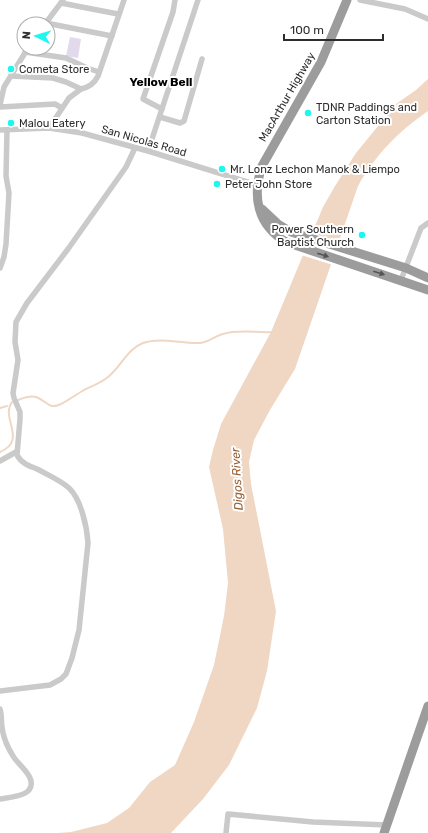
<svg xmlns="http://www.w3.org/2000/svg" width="428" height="833" viewBox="0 0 428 833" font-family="Rubik,sans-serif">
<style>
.green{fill:#e3d9ed}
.water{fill:#efd7c3}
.pier{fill:#fff}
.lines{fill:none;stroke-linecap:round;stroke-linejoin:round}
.stream{stroke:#efd7c3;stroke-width:2}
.minor{stroke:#cacaca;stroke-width:5.5}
.trunk{stroke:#9c9c9c;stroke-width:9}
.oneway{fill:#545454}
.poi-dot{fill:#1ef6f2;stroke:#fff;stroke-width:1.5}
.labels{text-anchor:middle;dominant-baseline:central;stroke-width:4;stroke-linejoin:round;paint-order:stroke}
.poi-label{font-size:11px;fill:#2d2d2d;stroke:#fff;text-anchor:start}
.street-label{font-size:11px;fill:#2d2d2d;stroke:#fff}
.neighbourhood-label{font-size:12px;font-weight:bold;fill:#000;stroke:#fff}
.water-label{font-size:12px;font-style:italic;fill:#976034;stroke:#fff}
</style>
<rect width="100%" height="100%" fill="#fff"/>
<path class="green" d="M70 37 81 39 78 58 66 56Z"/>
<path class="water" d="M428 79V111C398 132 376 154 358 186L295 369 270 410 254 440 249 462 251 484 276 611 267 671 257 708 229 765 203 799 171 833H58L71 832 107 823 129 808 150 782 175 765 194 722 214 665 224 616 228 583 223 529 209 467 213 450 221 424 271 332 323 207 335 186 356 153 396 104 416 90Z"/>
<path class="pier" d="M311 233 340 242 333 265 301 255Z"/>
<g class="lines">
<g class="stream">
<path d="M18 400C23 398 30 395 36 397 48 401 48 411 63 403 70 399 77 394 84 390 92 386 101 383 108 377 121 367 127 349 143 343 161 337 182 344 200 343 209 342 215 336 223 334 239 329 257 333 273 332"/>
<path d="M0 408 7 406"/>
<path d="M0 452C28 440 0 418 12 402"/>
</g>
<g class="minor">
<path d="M360 0 405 9 428 19"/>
<path d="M61 3 118 14"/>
<path d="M46 23 112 36"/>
<path d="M45 24 63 0"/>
<path d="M25 52 66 58 87 68 99 72"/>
<path d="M11 76 53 78 66 82 81 89C89 87 94 84 98 76L124 0"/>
<path d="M0 105 4 87 28 48"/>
<path d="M0 107 55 104 62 108"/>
<path d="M162 109 143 99 173 12 175 0"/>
<path d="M160 117 180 123 184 121 202 59"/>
<path d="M49 128 69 98 81 89"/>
<path d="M0 130 49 128 82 133 148 151 257 185"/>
<path d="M148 151 198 0"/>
<path d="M0 268 4 257 6 244 9 193 6 176 7 130"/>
<path d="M401 280 421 228 428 223"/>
<path d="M0 461 16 452"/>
<path d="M0 691 50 685 61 679 66 674 72 658 79 630 88 543C87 527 81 499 69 488 60 480 48 475 37 469 29 466 21 463 17 455L20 419V412L14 398 13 393 18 360 15 342 16 322 27 303 68 249 126 167 135 148"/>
<path d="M0 709C2 715 1 721 2 727 3 737 8 748 13 756 18 765 38 778 29 790 25 796 7 798 0 799"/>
<path d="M226 833 228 814 313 822 387 825"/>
</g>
<g class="trunk">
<path d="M347 0 321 62 262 166C252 196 257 225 286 242L428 290"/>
<path d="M262 209 278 224 291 232 406 268 428 278"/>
<path d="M384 833 428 706"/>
</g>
</g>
<defs><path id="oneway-solid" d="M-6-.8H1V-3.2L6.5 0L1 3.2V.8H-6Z"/></defs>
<g class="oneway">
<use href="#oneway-solid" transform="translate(323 255) rotate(18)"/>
<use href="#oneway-solid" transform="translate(379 273) rotate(18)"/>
</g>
<g class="poi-dot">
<circle cx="11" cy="69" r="4"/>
<circle cx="308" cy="113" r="4"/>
<circle cx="11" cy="123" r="4"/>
<circle cx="222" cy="169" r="4"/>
<circle cx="217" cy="184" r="4"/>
<circle cx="362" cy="235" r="4"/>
</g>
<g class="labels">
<g class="poi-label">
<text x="19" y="69">Cometa Store</text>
<text x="316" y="107">TDNR Paddings and<tspan x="316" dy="13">Carton Station</tspan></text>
<text x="19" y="123">Malou Eatery</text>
<text x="230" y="169">Mr. Lonz Lechon Manok &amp; Liempo</text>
<text x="225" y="184">Peter John Store</text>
<text x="354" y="229" text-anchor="end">Power Southern<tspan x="354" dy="13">Baptist Church</tspan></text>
</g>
<g class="street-label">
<text transform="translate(287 97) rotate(-60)">MacArthur Highway</text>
<text transform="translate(144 141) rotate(16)">San Nicolas Road</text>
</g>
<g class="neighbourhood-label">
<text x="161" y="82">Yellow Bell</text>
</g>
<g class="water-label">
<text transform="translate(237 479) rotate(-93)">Digos River</text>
</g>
</g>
<g transform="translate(36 36) rotate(275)"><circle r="19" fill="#ffffff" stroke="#ababab"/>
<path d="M0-3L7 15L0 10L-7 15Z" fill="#1ef6f2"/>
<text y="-6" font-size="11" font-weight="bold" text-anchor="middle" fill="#2d2d2d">N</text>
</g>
<path d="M284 34v6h99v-6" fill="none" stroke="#2d2d2d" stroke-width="2"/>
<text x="290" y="34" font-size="12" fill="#2d2d2d" stroke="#ffffff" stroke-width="3" paint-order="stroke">100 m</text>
</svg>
